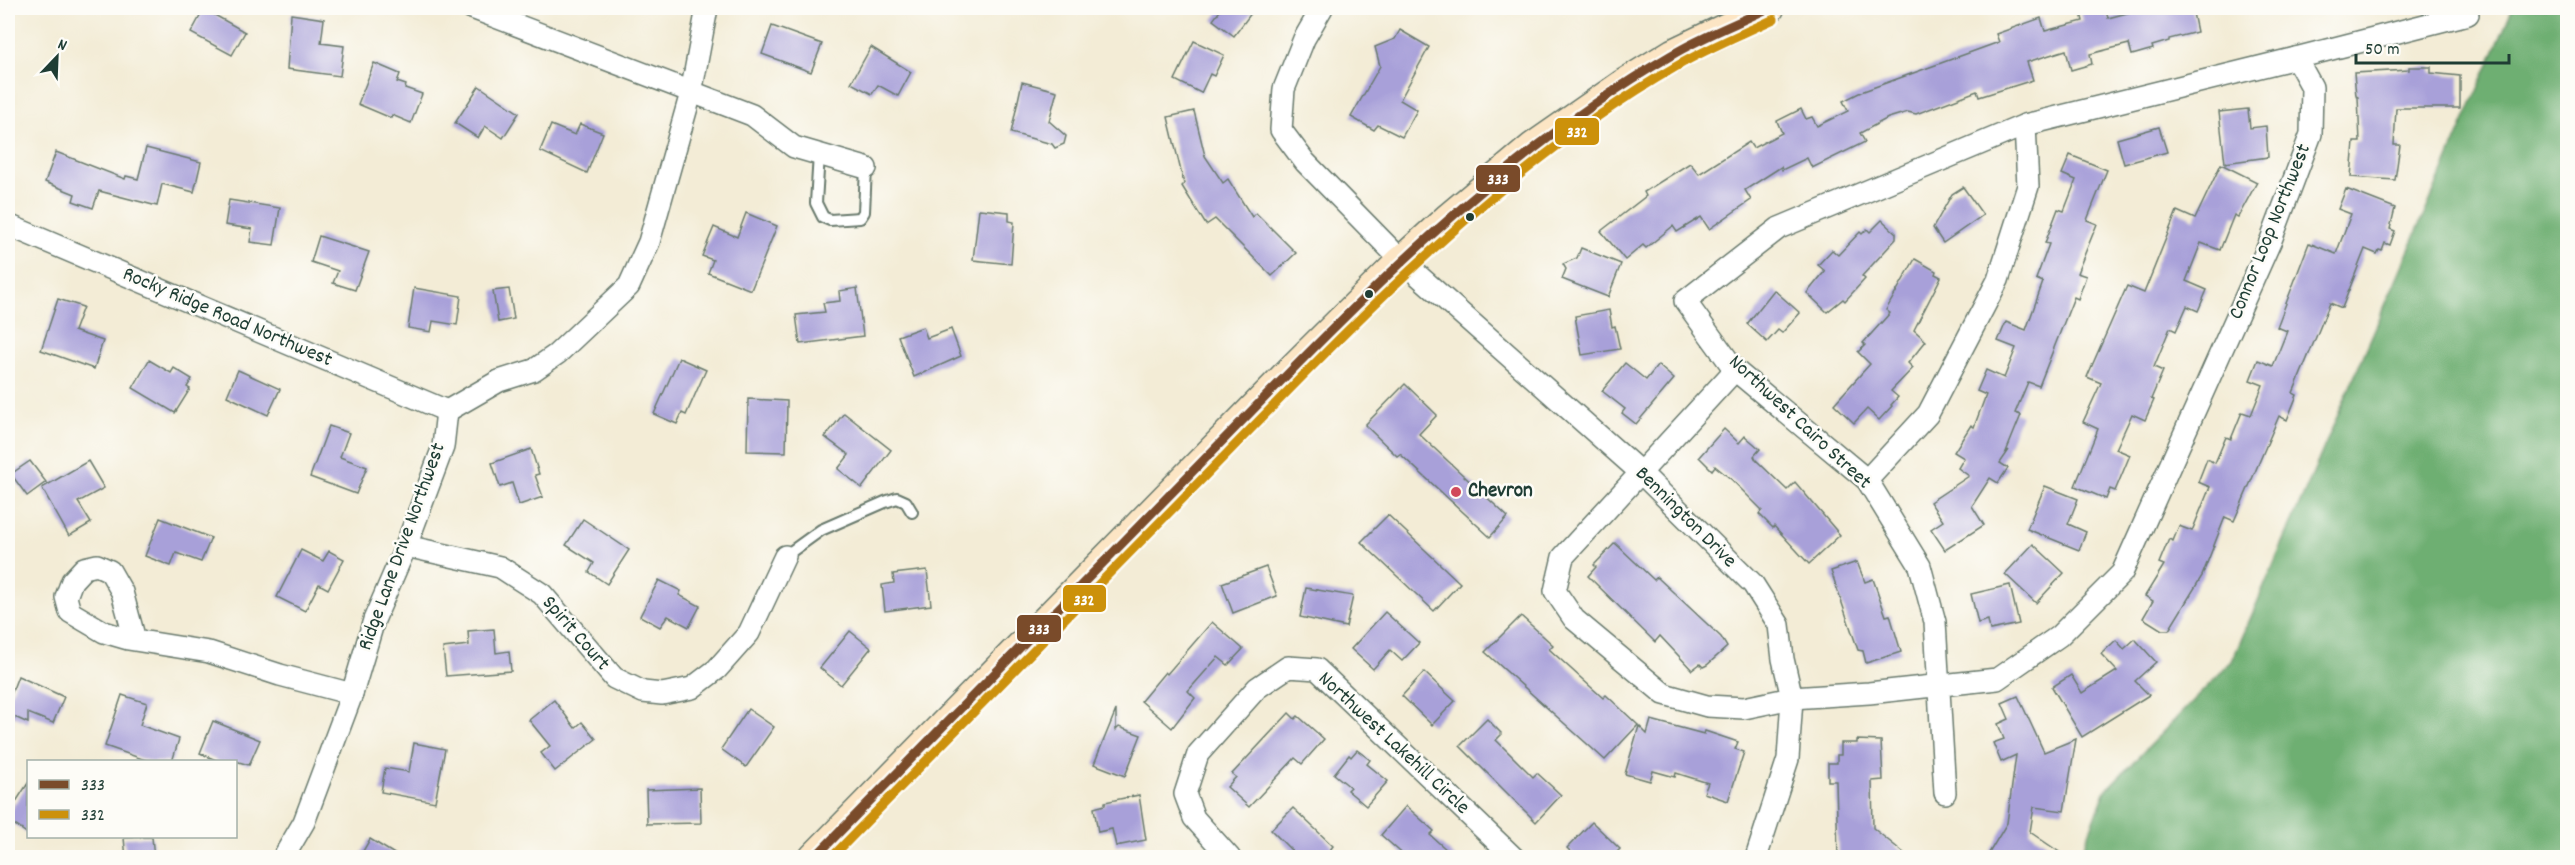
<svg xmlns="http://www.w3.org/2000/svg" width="2575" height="865" viewBox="0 0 2575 865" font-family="Dekko,sans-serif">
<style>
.forest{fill:#6eaf72;stroke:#467653;stroke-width:1.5}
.building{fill:#a8a0d9}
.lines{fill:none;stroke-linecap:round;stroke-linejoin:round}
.service-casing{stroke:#697a6d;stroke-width:14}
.minor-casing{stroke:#697a6d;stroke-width:24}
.secondary-casing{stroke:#697a6d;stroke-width:33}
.service{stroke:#fff;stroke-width:10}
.minor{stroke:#fff;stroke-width:21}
.secondary{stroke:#fce5c4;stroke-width:30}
.bus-1-casing{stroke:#fdfcf7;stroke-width:14}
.bus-2-casing{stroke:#fdfcf7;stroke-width:14}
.bus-1{stroke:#7a4b2a;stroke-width:9}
.bus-2{stroke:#cc910a;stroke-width:9}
.bus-dot{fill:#1f3d34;stroke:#fdfcf7;stroke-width:2}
.poi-dot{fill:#d1495b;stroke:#fdfcf7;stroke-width:2}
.labels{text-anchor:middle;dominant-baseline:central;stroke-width:5;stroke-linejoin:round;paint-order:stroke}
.street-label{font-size:21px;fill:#1f3d34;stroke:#fdfcf7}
.poi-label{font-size:21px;font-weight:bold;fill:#1f3d34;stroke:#fdfcf7;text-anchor:start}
.line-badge{stroke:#fdfcf7;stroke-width:2}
.badge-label{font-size:16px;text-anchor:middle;font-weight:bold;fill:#fff}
</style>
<rect width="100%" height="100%" fill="#fdfcf7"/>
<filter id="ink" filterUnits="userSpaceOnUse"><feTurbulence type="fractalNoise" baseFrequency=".0167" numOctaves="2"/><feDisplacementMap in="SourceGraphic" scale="12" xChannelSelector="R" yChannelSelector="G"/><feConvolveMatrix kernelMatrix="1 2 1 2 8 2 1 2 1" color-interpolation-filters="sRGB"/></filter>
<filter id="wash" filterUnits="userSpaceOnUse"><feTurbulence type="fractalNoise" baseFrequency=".008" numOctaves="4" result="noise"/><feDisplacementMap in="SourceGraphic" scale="24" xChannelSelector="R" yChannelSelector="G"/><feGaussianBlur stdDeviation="1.35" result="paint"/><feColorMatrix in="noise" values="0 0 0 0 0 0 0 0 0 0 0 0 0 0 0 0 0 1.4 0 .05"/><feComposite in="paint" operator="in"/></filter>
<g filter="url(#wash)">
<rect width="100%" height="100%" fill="#f3ecd6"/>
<path class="forest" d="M2513 8H2567V857H2080L2106 790 2232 661Z"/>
<g id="blocks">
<g class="building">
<path d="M1222 8H1255L1234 36 1213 20Z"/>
<path d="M2101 8H2105L2108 18 2146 8H2192L2197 32 2169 39V41L2152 46 2153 49 2132 55 2129 44 2090 54 2092 64 2071 70 2066 50 2027 62 2033 80 1979 97 1977 91 1916 114 1908 112 1888 118 1860 133 1865 142 1812 168 1807 158 1782 170 1781 167 1745 190 1751 200 1709 229 1701 217 1677 232 1673 226 1646 248 1643 245 1625 260 1601 231 1646 196 1644 192 1690 163 1699 174 1749 142 1753 148 1782 133 1777 121 1801 109 1806 119 1812 117 1817 126 1848 111 1843 101 1861 92 1999 42 1996 34 2041 18 2045 31 2083 21 2081 13Z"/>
<path d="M204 9 245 32 232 55 191 33Z"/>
<path d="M291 14 324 19 321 43 344 46 340 76 287 69Z"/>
<path d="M772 26 822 44 811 72 762 54Z"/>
<path d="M1400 30 1429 47 1400 100 1417 110 1402 137 1378 125 1374 130 1351 117 1380 66 1375 47 1395 39Z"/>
<path d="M1194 41 1224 55 1214 76 1210 74 1201 93 1175 80Z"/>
<path d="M871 47 911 72 898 96 878 85 872 94 851 83Z"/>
<path d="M374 63 400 74 397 82 406 85 405 88 422 94 411 123 392 115 391 118 358 104Z"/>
<path d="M2409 67H2431V73L2460 76V108H2396L2394 145H2400L2395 180 2351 177 2354 142H2360L2358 97 2356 96 2354 73 2409 70Z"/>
<path d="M1022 82 1057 91 1049 121 1066 136 1064 144 1055 148 1052 144 1011 133Z"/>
<path d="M479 86 519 113 503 138 485 126 478 138 455 123Z"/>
<path d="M2248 109 2250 128 2266 126 2268 157 2225 163 2219 112Z"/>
<path d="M1194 111 1205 156 1223 183 1228 179 1252 217 1256 213 1296 253 1272 276 1215 219 1206 225 1182 186 1184 184 1168 117Z"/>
<path d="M580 124 603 133 587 173 540 151 551 125 575 135Z"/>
<path d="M2159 127 2167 152 2124 164 2117 139Z"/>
<path d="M146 148 201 162 194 192 162 184 157 206 99 191 93 208 73 201 75 194 45 182 56 152 125 179 126 176 138 179Z"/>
<path d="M2070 155 2107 170 2087 220 2097 224 2077 273 2086 276 2078 299 2074 297 2039 386 2028 382 2015 413 2021 415 2006 452 2009 450 2000 463 2008 468 1998 483 1990 478 1972 506 1984 525 1945 550 1931 529 1943 521 1930 502 1969 476 1958 468 1964 458 1954 452 1971 425 1974 427 1986 395 1977 391 1986 370 2004 378 2016 348 1998 341 2006 322 2026 330 2043 282 2036 279 2049 244 2045 243 2058 209 2064 211 2076 180 2062 174Z"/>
<path d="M2221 164 2257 182 2238 217 2234 215 2220 250 2201 243 2186 281 2207 290 2198 311 2187 306 2176 331 2170 328 2154 367 2163 371 2151 399 2154 400 2145 420 2132 414 2116 449 2130 455 2115 491 2110 489 2106 499 2075 486 2098 429 2083 422 2101 383 2087 377 2127 286 2144 293 2177 211 2195 219Z"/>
<path d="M1963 187 1983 215 1943 243 1933 228 1952 194Z"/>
<path d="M2346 189 2395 208 2390 229 2395 231 2390 245 2385 243 2382 251 2379 250 2377 254 2365 249 2342 308 2330 303 2293 393 2297 395 2287 420 2279 416 2234 521 2225 517 2202 576 2169 630H2162L2143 618 2153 601 2145 596 2164 565 2159 563 2169 539 2173 541 2179 526 2192 531 2210 487 2198 482 2207 459 2215 463 2226 437 2231 439 2242 412 2251 415 2263 385 2250 380 2258 360 2273 366 2287 331 2277 327 2309 243 2336 254 2351 214 2338 209Z"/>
<path d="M229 200 280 208 274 245 250 242 252 229 225 225Z"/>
<path d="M979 209 1009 212V221L1014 222 1011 264 973 260Z"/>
<path d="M746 213 777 226 751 290 708 273 713 260 702 256 714 227 737 237Z"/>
<path d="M1882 220 1896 233V239L1862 276 1865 279 1845 301 1843 299 1827 312 1807 293 1825 271 1818 265 1832 250 1838 255 1860 232 1862 234 1867 229 1870 232Z"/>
<path d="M319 236 369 252 355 290 333 283 338 271 311 262Z"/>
<path d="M1581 248 1621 264 1608 297 1562 279 1566 269 1563 264 1577 258Z"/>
<path d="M1915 259 1936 271 1935 274 1941 277 1914 330 1926 341 1908 363 1913 368 1891 391 1898 397 1891 405 1892 406 1879 420 1867 409 1854 423 1834 404 1870 364 1858 352 1865 345 1863 343 1890 313 1886 310Z"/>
<path d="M414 288 461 296 457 325 433 321 431 332 408 328Z"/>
<path d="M857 288 863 336 800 344 796 315 825 312 823 303 840 301 839 291Z"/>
<path d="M509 289 514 319 498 322 493 291Z"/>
<path d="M1774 290 1800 313 1782 333 1778 330 1767 342 1747 324Z"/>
<path d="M58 299 83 307 74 331 103 341 94 369 41 350Z"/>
<path d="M1609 310 1612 327 1615 326 1620 349 1582 355 1575 316Z"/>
<path d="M923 327 927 338 951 329 961 356 914 377 898 336Z"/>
<path d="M679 358 706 370 686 415 682 413 677 424 654 414Z"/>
<path d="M149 360 171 373 174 368 192 379 187 387 190 389 175 413 133 388Z"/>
<path d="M1625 363 1646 380 1658 365 1674 379 1636 424 1622 413 1625 409 1602 391Z"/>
<path d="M238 370 280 389 268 415 227 396Z"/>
<path d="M1405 384 1437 415 1419 434 1508 517 1490 537 1400 454 1397 456 1365 425Z"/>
<path d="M748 399 787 401 786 452 747 451Z"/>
<path d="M844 413 891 450 862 488 838 469 849 455 825 437Z"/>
<path d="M329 426 349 433 340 457 367 467 356 494 310 477Z"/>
<path d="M1724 429 1739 443 1745 436 1760 449 1754 456 1756 460 1787 490 1795 482 1840 535 1809 564 1774 526 1773 528 1759 514 1762 510 1732 480 1715 466 1712 470 1699 457Z"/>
<path d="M531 449 539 474 535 475 543 497 519 505 512 483 500 487 492 463Z"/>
<path d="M30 461 46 482 27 496 11 474Z"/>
<path d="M88 461 104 488 78 502 91 523 69 536 42 488Z"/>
<path d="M2045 486 2078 499 2068 524 2086 532 2079 550 2027 529Z"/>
<path d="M1388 515 1460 583 1434 611 1361 542Z"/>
<path d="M160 518 211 538 201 562 176 553 171 566 145 556Z"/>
<path d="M583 519 629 550 607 584 589 572 594 563 566 545Z"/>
<path d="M1615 543 1654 580 1657 577 1721 637 1727 647 1707 665 1703 667 1700 664 1692 670 1660 636 1655 642 1588 576 1596 567 1594 565Z"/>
<path d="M2033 544 2064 573 2036 603 2005 574Z"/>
<path d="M301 550 323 561 329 551 344 559 328 589 319 584 305 611 277 597Z"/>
<path d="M1857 562 1865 582 1873 579 1886 616 1890 615 1901 652 1866 663 1863 651 1858 650 1831 571Z"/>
<path d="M1266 567 1277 596 1233 613 1222 583Z"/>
<path d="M927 570 931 605 885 611 882 585 894 583 893 574Z"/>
<path d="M659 580 681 591 679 595 700 606 689 627 668 616 660 627 640 616Z"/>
<path d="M2010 585 2019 624 1990 630 1988 620 1978 623 1971 594Z"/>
<path d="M1306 588 1353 596 1346 627 1300 617Z"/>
<path d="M1385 612 1419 643 1402 661 1390 650 1373 669 1351 649Z"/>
<path d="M1521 616 1553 645 1549 649 1603 698 1606 695 1638 725 1605 760 1485 652Z"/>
<path d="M1212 622 1243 649 1228 665 1218 657 1188 691 1195 698 1172 728 1141 701 1165 672 1167 674Z"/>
<path d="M494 629 496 653 509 651 511 671 446 676 443 648 469 645 468 631Z"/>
<path d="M850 631 871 648 841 685 820 668Z"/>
<path d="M2135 639 2156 662 2135 681 2149 695 2082 737 2052 687 2071 675 2082 693 2117 671 2101 654 2116 640 2124 649Z"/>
<path d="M1424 672 1455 701 1432 725 1402 696Z"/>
<path d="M18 676 64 697 53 723 28 713V723L8 714V702Z"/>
<path d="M122 695 147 703 140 725 179 739 172 762H151L105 746Z"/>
<path d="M2018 696 2044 752 2076 739 2064 811 2034 807 2030 832 2068 858H1986L2007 823 2016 755 2001 762 1993 743 2004 739 1998 724 2009 719 2002 703Z"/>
<path d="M554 700 575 728 582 722 596 739 555 771 541 753 550 746 529 720Z"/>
<path d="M748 709 774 727 746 767 721 749Z"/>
<path d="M1116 710V730L1119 727 1141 735 1125 776 1094 764Z"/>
<path d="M1289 713 1295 719 1298 716 1324 739 1302 764 1295 758 1249 807 1227 787 1236 777 1232 774Z"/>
<path d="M1487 719 1502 734 1496 740 1533 777 1537 773 1561 795 1536 822 1460 746Z"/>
<path d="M1651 720 1704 734 1705 731 1738 742 1735 749 1744 752 1728 801 1704 793 1708 783 1676 773 1675 777 1653 771 1650 781 1625 774 1639 726 1647 734Z"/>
<path d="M213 721 260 740 249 765 239 762H220L200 753Z"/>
<path d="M1857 740 1881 741 1883 780 1872 781 1873 828 1910 858H1838L1836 781H1828V763H1837V755H1841V743H1857Z"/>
<path d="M414 743 445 749 435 802 381 792 385 768 409 772Z"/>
<path d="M1357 750 1370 760 1367 764 1388 781 1366 806 1347 790 1350 787 1334 774 1349 755 1351 757Z"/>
<path d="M28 783V834L8 820V814Z"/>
<path d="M700 788 701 823 647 824 646 790Z"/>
<path d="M1139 795 1146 840 1116 846 1112 829 1098 832 1094 808 1105 805V802Z"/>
<path d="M1406 806 1434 831 1430 835 1456 858H1407L1381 835Z"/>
<path d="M1293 808 1333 846 1324 858H1299L1271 830Z"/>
<path d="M1592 822 1620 849 1611 858H1577L1567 848Z"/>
<path d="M152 837 154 858H126L124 838Z"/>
<path d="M370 839 401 858H359Z"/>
</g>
</g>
</g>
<g filter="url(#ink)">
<use href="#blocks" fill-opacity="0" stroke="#697a6d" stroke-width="1.5"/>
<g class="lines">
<g class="service-casing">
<g id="service">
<path d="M819 154 816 203 823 217 830 220 860 218 864 212 866 168"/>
<path d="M785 556 821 530 885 502 897 498 906 502 912 512"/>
</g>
</g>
<g class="minor-casing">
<g id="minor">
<path d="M472 8 752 115 794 147 866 168"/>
<path d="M1322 8 1304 39 1284 89 1281 130 1305 162 1402 261 1640 472 1753 584 1779 625 1783 659 1792 698 1788 759 1756 858"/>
<path d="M2296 58 2468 14"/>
<path d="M8 225 447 411"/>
<path d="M1735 370 1563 557 1555 591 1574 619 1664 694 1707 706 1744 708 1792 698 1869 693 1997 679 2059 636 2122 573 2271 240 2311 134 2312 87 2296 58 2025 125 1779 228 1685 301 1735 370 1867 480 1920 566 1935 622 1945 793"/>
<path d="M447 411 499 381 534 370 557 354 629 286 649 242 691 93 707 8"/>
<path d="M1867 480 1928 414 1998 280 2028 186 2025 125"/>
<path d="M406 546 500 567 542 594 614 678 643 692 662 694 692 688 717 669 749 633 785 556"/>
<path d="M135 640 122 592 110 571 97 565 84 568 72 581 66 597 70 612 104 632 128 639 209 652 280 675 352 694"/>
<path d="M283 858 304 822 352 694 374 620 406 546 443 447 447 411"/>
<path d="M1230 858 1194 818 1185 794 1198 754 1257 688 1288 667 1317 669 1514 858"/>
</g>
</g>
<g class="secondary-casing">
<path id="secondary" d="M814 858 1294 368 1402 261 1448 219 1534 147 1623 85 1673 54 1769 8"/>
</g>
<use href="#service" class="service"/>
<use href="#minor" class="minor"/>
<use href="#secondary" class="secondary"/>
<g class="bus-1-casing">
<path id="bus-1" d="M814 858C940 730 1065 602 1190 474 1338 323 1485 164 1670 56 1701 37 1736 24 1769 8"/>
</g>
<g class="bus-2-casing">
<path id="bus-2" d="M831 858C955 731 1078 605 1202 479 1348 330 1493 172 1677 66 1708 48 1742 34 1774 19"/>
</g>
<use href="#bus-1" class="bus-1"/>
<use href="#bus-2" class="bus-2"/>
</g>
</g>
<g class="bus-dot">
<circle cx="1470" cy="217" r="5"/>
<circle cx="1369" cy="294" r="5"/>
</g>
<circle class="poi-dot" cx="1456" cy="492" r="6"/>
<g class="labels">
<g class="street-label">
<text transform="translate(2271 232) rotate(-68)">Connor Loop Northwest</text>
<text transform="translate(227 318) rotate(23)">Rocky Ridge Road Northwest</text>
<text transform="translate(1799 423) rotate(43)">Northwest Cairo Street</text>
<text transform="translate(1685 518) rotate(45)">Bennington Drive</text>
<text transform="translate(403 547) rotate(-70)">Ridge Lane Drive Northwest</text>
<text transform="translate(575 634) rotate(49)">Spirit Court</text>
<text transform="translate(1393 744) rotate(43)">Northwest Lakehill Circle</text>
</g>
<g class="poi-label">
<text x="1468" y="492">Chevron</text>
</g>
</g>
<g class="line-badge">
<rect x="1554" y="117" width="46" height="29" rx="6" fill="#cc910a"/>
<rect x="1475" y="164" width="46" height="29" rx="6" fill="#7a4b2a"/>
<rect x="1062" y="584" width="45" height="29" rx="6" fill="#cc910a"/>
<rect x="1016" y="614" width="46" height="29" rx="6" fill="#7a4b2a"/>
</g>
<g class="badge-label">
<text x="1577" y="137">332</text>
<text x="1498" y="184">333</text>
<text x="1084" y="605">332</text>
<text x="1039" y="634">333</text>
</g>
<rect width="2575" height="865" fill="none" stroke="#fdfcf7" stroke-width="30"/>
<rect x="27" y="760" width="210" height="78" fill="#fdfcf7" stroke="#a4b0a9" stroke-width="1.5"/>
<rect x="39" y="780" width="30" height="9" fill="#7a4b2a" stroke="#a4b0a9" stroke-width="1.5"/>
<text x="81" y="790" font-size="18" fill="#1f3d34">333</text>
<rect x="39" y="810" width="30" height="9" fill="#cc910a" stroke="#a4b0a9" stroke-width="1.5"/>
<text x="81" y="820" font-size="18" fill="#1f3d34">332</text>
<g transform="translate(57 57) rotate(23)" stroke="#fdfcf7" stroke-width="4.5" paint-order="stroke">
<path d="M0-4.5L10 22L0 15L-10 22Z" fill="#1f3d34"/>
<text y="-9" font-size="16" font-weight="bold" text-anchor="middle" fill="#1f3d34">N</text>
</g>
<path d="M2356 54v9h153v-9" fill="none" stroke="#1f3d34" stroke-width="3"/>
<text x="2365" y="54" font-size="18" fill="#1f3d34" stroke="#fdfcf7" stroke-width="4.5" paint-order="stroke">50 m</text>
</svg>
